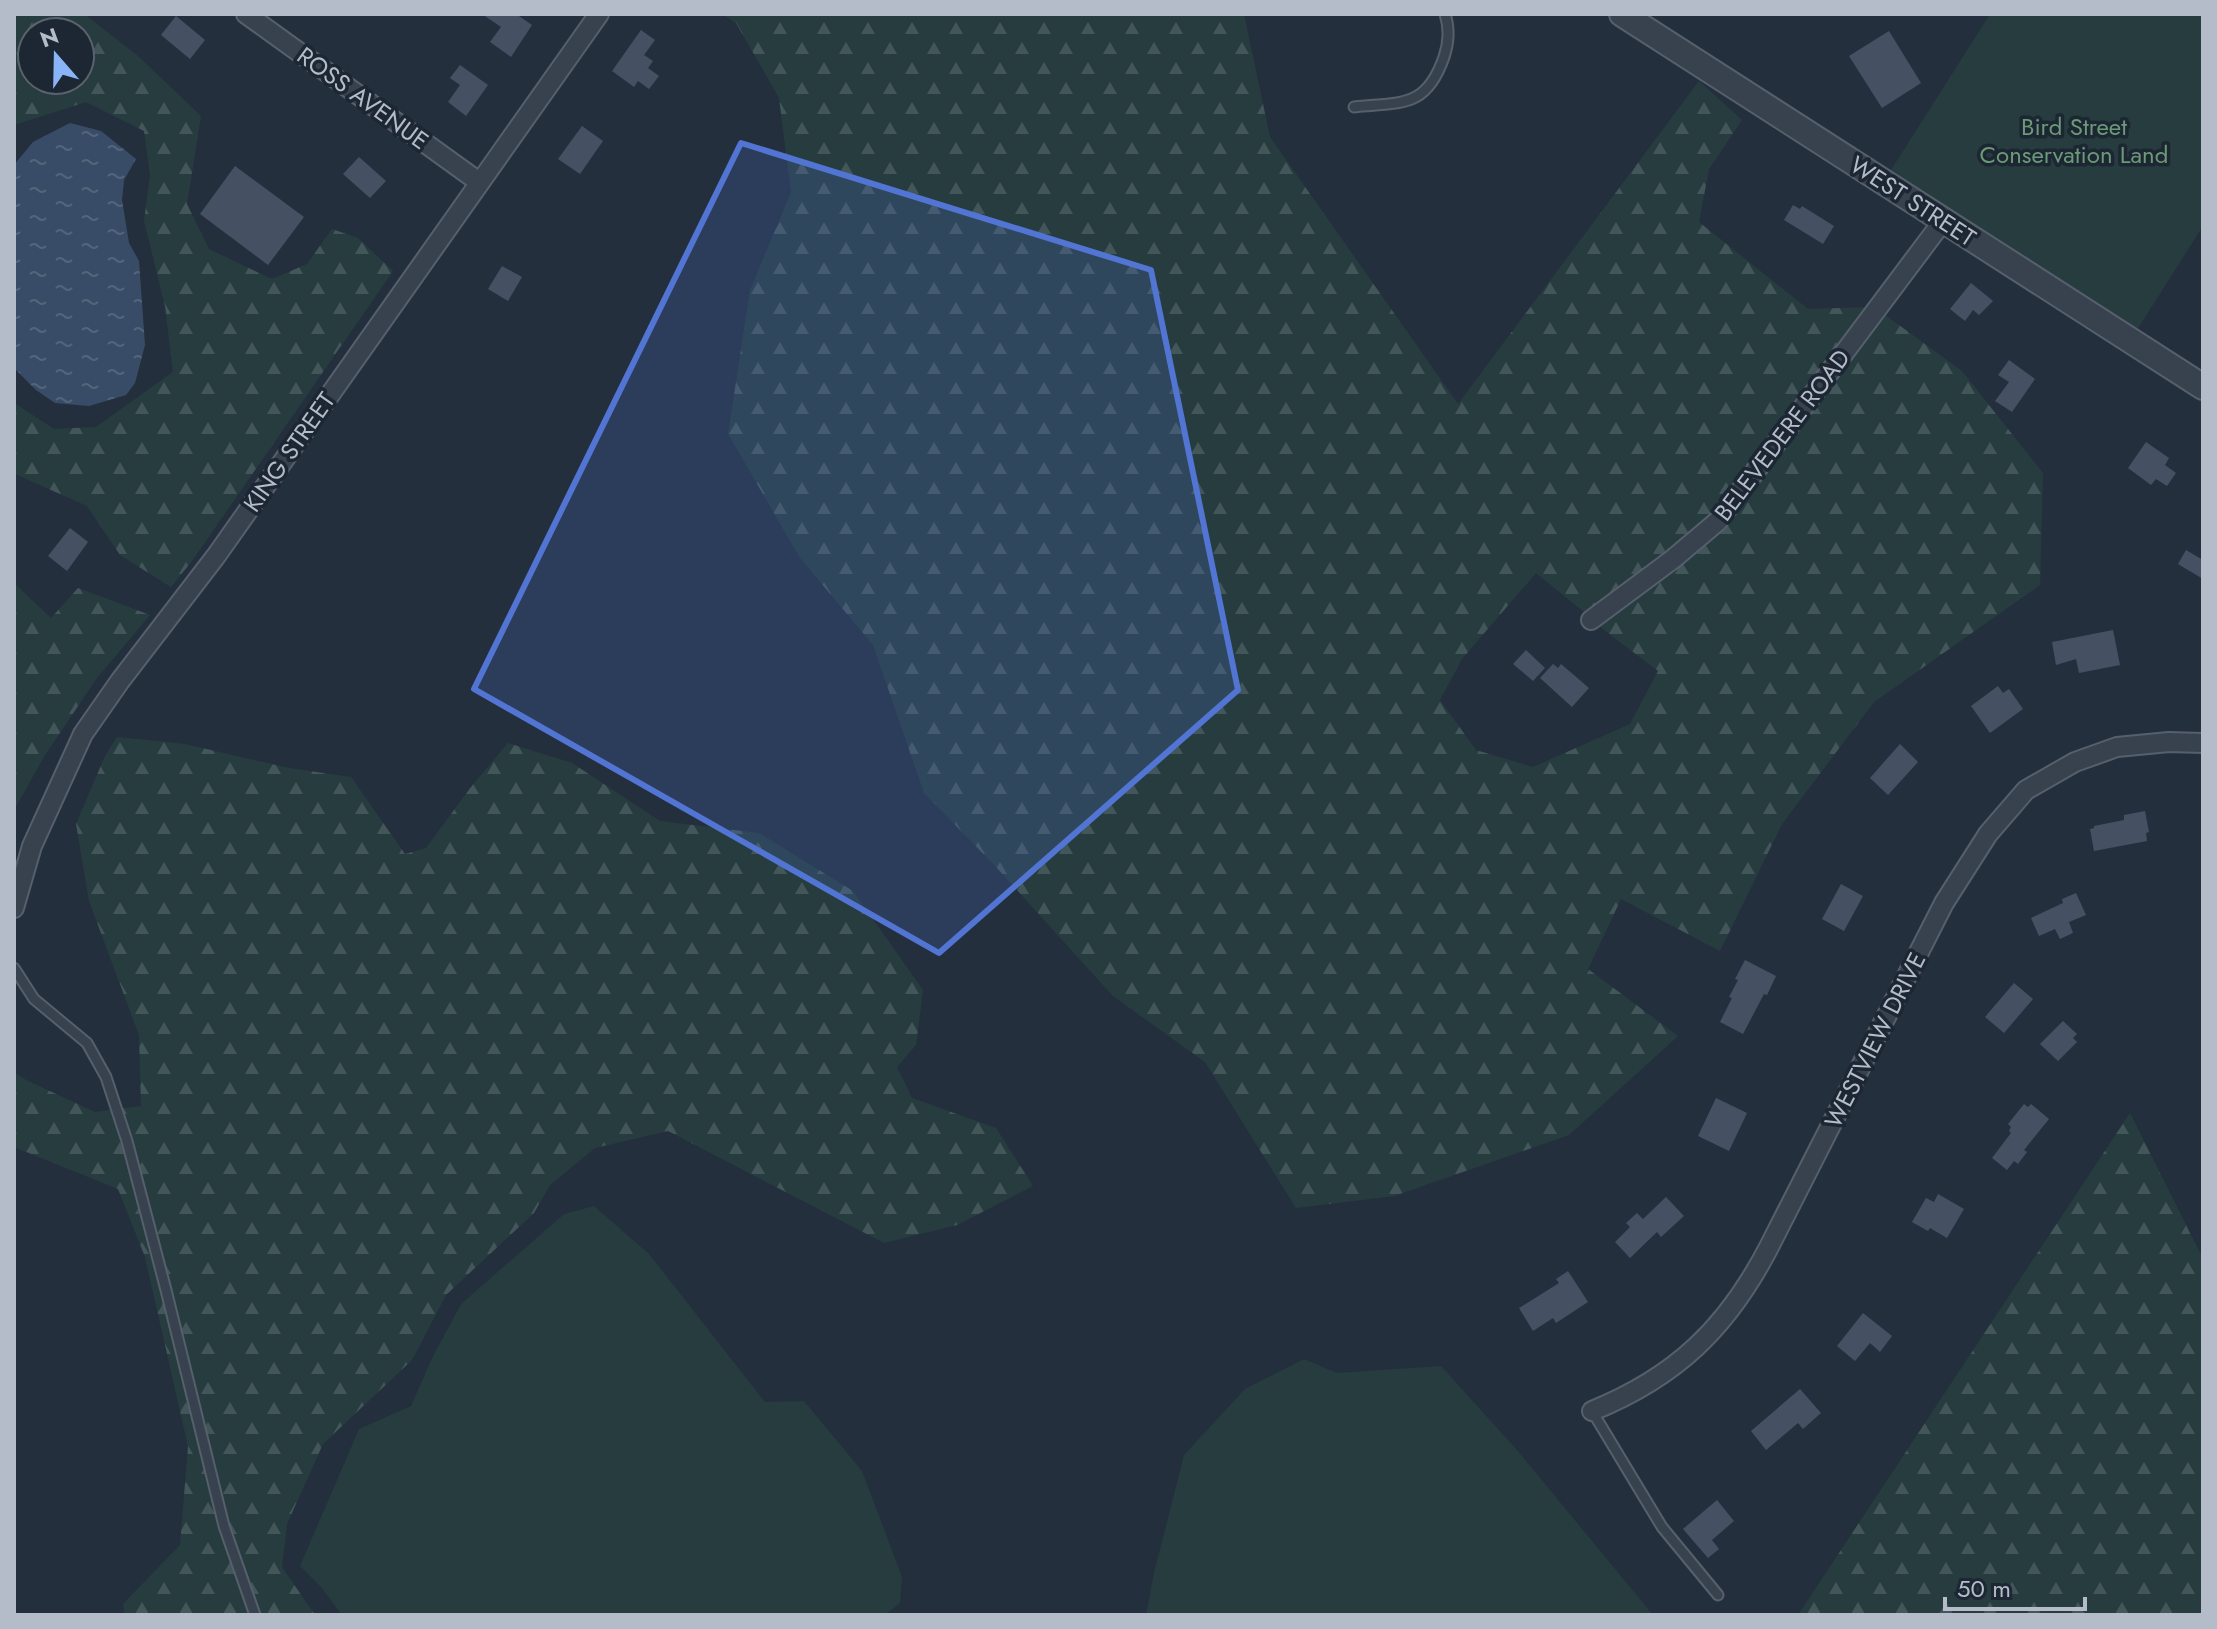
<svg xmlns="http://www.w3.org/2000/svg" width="2217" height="1629" viewBox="0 0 2217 1629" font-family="Jost,sans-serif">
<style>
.green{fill:#263c3f}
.forest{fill:url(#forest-firs);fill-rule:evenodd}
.water{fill:url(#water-ripples)}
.building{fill:#455162}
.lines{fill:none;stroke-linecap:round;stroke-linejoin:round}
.service-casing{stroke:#565f6c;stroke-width:13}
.minor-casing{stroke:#565f6c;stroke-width:22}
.tertiary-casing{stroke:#565f6c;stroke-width:28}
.service{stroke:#38414e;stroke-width:9}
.minor{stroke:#38414e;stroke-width:18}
.tertiary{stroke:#38414e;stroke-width:24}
.marked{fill:#5274d3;fill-opacity:0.2;stroke:#5274d3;stroke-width:6;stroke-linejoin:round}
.labels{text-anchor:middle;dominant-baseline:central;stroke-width:7;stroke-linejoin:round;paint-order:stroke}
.street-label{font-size:24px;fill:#b4bcc9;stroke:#1d2633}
.park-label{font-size:24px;fill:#6b9a76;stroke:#1d2633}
</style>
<defs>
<pattern id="forest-firs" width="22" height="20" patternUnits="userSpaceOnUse" patternTransform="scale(2)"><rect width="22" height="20" fill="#263c3f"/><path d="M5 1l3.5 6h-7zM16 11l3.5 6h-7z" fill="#435659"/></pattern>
<pattern id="water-ripples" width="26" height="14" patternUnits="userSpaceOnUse" patternTransform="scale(2)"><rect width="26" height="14" fill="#394c67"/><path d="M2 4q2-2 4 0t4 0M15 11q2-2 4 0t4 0" fill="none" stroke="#53647b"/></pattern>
</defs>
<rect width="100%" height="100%" fill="#242f3e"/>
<g class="green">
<path d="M1990 14H2203V226L2137 330 1891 170Z"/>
<path d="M594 1206 649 1254 765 1402 804 1401 862 1471 902 1577 900 1603 885 1615H342L321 1587 300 1566 359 1429 411 1406 433 1356 461 1304 564 1214Z"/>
<path d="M1304 1359 1337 1373 1441 1366 1517 1450 1653 1615H1146L1154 1573 1184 1455 1245 1389Z"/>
</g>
<g class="forest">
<path d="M14 14H84L138 56 201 116 187 204 209 249 272 279 307 264 332 229 358 238 393 271 192 561 171 587 120 555 87 506 15 474 14 498V403L54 429 96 427 173 372 165 306 144 221 150 175 144 131 86 102 14 125ZM32 32H80V80H32Z"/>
<path d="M722 14H1244L1270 137 1458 404 1699 81 1742 120 1709 169 1699 222 1808 309 1874 307 1717 518 1589 616 1536 573 1462 659 1440 700 1476 750 1533 767 1630 724 1658 671 1591 620 1718 521 1877 309 1962 371 2043 473 2040 585 1874 702 1782 824 1720 951 1621 899 1588 969 1678 1036 1569 1135 1394 1196 1296 1208 1205 1062 1113 996 996 867 924 793 873 645 800 558 728 434 750 290 791 192 779 98 736 23Z"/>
<path d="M14 539 16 585 51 618 78 588 150 615 97 678 45 755 14 810Z"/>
<path d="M117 737 185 744 289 768 351 777 405 854 426 848 471 787 508 743 572 763 660 821 759 833 853 891 923 990 916 1045 897 1067 912 1098 996 1128 1033 1186 957 1225 884 1243 668 1131 595 1148 550 1185 534 1213 446 1295 412 1360 323 1444 287 1524 282 1567 315 1615H125L123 1604 180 1545 188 1446 145 1257 118 1189 14 1147V1072L26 1080 95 1112 141 1106 139 1035 89 901 76 824 105 756Z"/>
<path d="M2130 1113 2203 1259V1615H1798Z"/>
</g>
<path class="water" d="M70 123 101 131 136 159 124 180 122 200 129 243 139 261 145 345 135 383 126 395 89 406 55 403 36 390 14 368V165L33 142Z"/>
<g class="building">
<path d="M482 14H516L532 25 511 57 490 42 501 27Z"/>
<path d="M176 16 205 40 190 59 161 35Z"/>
<path d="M641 30 655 40 644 55 653 61 648 68 659 76 649 89 638 81 634 87 612 71Z"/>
<path d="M1889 31 1921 83 1882 108 1849 56Z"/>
<path d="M460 65 488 85 466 116 448 102 460 85 450 78Z"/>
<path d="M582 126 603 141 580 174 558 159Z"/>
<path d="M359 157 386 181 370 198 343 174Z"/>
<path d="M235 166 304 217 268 265 200 214Z"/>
<path d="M1793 205 1800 209 1802 206 1834 226 1823 244 1784 220Z"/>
<path d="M502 266 522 277 508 301 488 289Z"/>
<path d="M1971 283 1993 301 1979 315 1973 310 1965 321 1950 309Z"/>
<path d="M2009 360 2035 379 2012 412 1995 401 2009 382 1998 375Z"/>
<path d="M2146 442 2169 458 2165 465 2176 473 2167 486 2156 479 2151 485 2128 468Z"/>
<path d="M70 528 88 542 67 571 48 556Z"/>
<path d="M2186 550 2203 560V579L2178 564Z"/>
<path d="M2113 630 2120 665 2079 673 2076 659 2056 665 2052 642Z"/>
<path d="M1526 650 1545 668 1533 681 1513 664Z"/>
<path d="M1553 664 1558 668 1561 664 1589 688 1572 707 1540 678Z"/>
<path d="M1998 686 2003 693 2009 689 2023 709 1990 733 1971 706Z"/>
<path d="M1900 744 1918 762 1888 795 1870 778Z"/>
<path d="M2145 811 2149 832 2146 833 2147 841 2094 851 2090 829 2094 828V826L2124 820V815Z"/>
<path d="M1841 884 1863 896 1844 931 1822 919Z"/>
<path d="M2076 893 2086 915 2069 922 2073 933 2060 939 2055 929 2039 936 2031 918 2063 903 2062 899Z"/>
<path d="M1745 960 1776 976 1767 995 1764 994 1743 1034 1720 1022 1732 998 1729 997 1738 980 1735 979Z"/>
<path d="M2014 983 2033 999 2004 1033 1985 1017Z"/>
<path d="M2063 1021 2077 1034 2073 1038 2077 1042 2058 1061 2040 1044Z"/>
<path d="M1716 1098 1747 1113 1729 1151 1698 1136Z"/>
<path d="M2024 1104 2028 1107 2031 1104 2049 1119 2024 1150 2027 1152 2018 1164 2014 1161 2007 1170 1992 1158 2011 1133 2009 1131 2011 1127 2008 1124Z"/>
<path d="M1938 1194 1964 1209 1947 1238 1930 1228 1928 1231 1912 1222 1926 1198 1934 1202Z"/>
<path d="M1666 1197 1684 1216 1661 1237 1657 1232 1630 1258 1615 1242 1630 1227 1626 1223 1637 1213 1643 1219Z"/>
<path d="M1568 1271 1588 1302 1556 1323 1553 1318 1533 1331 1519 1308 1559 1283 1556 1279Z"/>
<path d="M1863 1313 1892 1336 1880 1352 1870 1343 1855 1361 1837 1346Z"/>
<path d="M1800 1389 1821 1413 1803 1429 1798 1423 1766 1450 1751 1431Z"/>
<path d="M1717 1500 1734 1521 1712 1540 1719 1549 1708 1558 1683 1529Z"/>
</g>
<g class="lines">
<g class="service-casing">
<g id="service">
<path d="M1354 107C1401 102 1426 109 1444 57 1449 42 1450 29 1445 14"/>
<path d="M14 968 34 999 87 1043 106 1077 127 1141 166 1290 224 1526 255 1615"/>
<path d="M1592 1411 1662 1527 1718 1595"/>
</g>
</g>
<g class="minor-casing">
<g id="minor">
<path d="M246 14 479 182"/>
<path d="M1591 620 1673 559 1718 521 1943 221"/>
<path d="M14 908 32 846 83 734 120 681 216 556 599 14"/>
<path d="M1592 1411C1676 1377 1727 1328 1769 1247L1944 903 1988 834 2026 790 2075 762 2117 747 2169 742 2203 743"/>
</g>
</g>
<g class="tertiary-casing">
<path id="tertiary" d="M1622 14 2203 387"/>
</g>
<use href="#service" class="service"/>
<use href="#minor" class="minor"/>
<use href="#tertiary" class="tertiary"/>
</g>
<path class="marked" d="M741 143 1151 270 1238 690 939 953 474 689Z"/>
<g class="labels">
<g class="street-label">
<text transform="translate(363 98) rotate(36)">ROSS AVENUE</text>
<text transform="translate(1913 201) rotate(33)">WEST STREET</text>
<text transform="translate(1782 435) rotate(-53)">BELEVEDERE ROAD</text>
<text transform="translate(289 452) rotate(-55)">KING STREET</text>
<text transform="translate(1875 1040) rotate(-63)">WESTVIEW DRIVE</text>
</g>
<g class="park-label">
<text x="2074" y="126">Bird Street<tspan x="2074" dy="28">Conservation Land</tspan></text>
</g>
</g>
<rect width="2217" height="1629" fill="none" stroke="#b4bcc9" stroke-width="32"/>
<g transform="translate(56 56) rotate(340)"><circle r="38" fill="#1d2633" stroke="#59626f" stroke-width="2"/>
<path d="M0-6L14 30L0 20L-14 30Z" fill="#8ab4f8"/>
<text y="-12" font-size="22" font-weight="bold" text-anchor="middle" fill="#b4bcc9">N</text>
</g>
<path d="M1945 1597v12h140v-12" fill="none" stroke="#b4bcc9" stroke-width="4"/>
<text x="1957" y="1597" font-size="24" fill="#b4bcc9" stroke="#1d2633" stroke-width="6" paint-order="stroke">50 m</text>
</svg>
